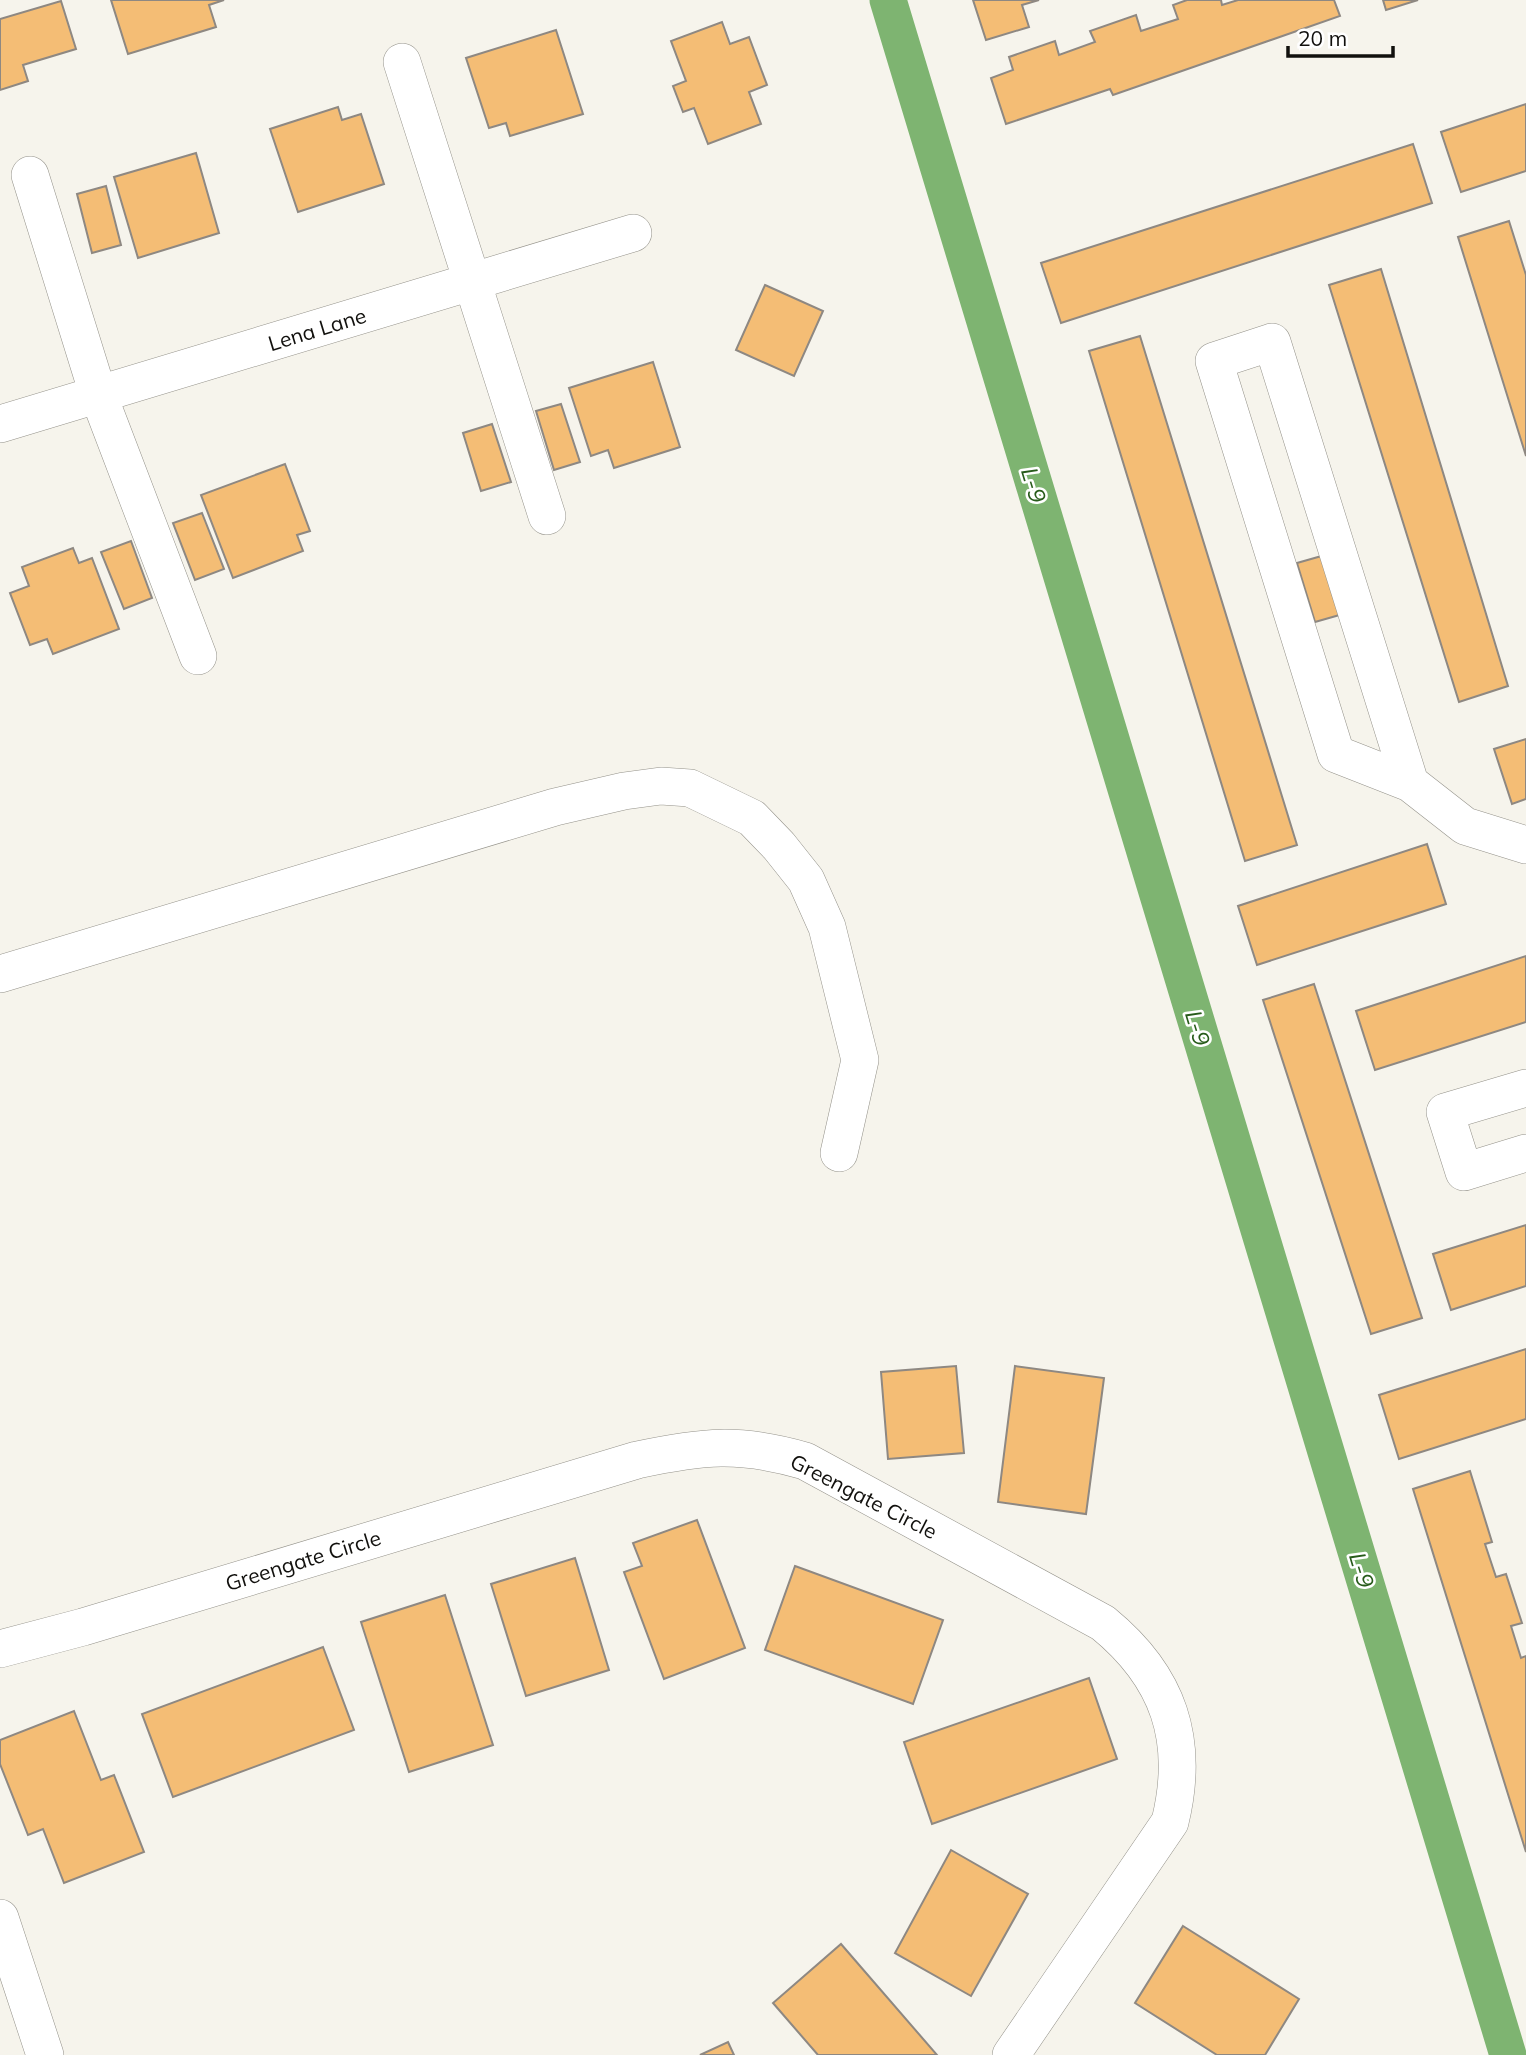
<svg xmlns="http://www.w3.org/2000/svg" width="1526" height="2055" viewBox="0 0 1526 2055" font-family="Mulish,sans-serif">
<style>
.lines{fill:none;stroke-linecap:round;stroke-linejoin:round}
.canal{stroke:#7eb471;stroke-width:37}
.building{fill:#f4bd75;stroke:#8e8882;stroke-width:2}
.minor-casing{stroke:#94928a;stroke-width:38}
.minor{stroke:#fff;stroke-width:37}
.labels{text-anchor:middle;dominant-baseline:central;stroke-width:5;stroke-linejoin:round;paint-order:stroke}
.street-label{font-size:21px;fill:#11100d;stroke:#fff}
.water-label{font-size:23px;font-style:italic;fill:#275b1a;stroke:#fff}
</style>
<rect width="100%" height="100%" fill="#f6f4ec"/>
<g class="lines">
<path class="canal" d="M888 0 1508 2055"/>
</g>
<g class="building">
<path d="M111 0H224L209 5 216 27 128 54Z"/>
<path d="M973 0H1039L1022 5 1029 27 986 40Z"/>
<path d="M1187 0H1221L1222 5 1238 0H1334L1340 16 1113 95 1110 89 1006 124 991 78 1013 70 1009 57 1055 41 1059 55 1095 42 1090 31 1136 15 1141 31 1178 19 1173 5Z"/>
<path d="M1383 0H1418L1386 10Z"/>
<path d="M61 1 76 49 23 65 28 81 0 90V19Z"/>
<path d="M722 22 730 44 749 37 767 85 749 92 761 124 708 144 694 108 683 112 673 86 686 81 671 41Z"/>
<path d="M556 30 583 114 510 136 506 123 489 128 466 58Z"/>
<path d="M1526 104V171L1461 192 1441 132Z"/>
<path d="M338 107 342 120 361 114 384 184 298 212 270 129Z"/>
<path d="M1413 144 1432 203 1061 323 1041 263Z"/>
<path d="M196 153 219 233 138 258 114 177Z"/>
<path d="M106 186 121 245 92 253 77 194Z"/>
<path d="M1509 221 1526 275V456L1458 237Z"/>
<path d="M1381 269 1508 686 1459 702 1329 285Z"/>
<path d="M765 285 823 311 794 376 736 350Z"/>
<path d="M1140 336 1297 845 1245 861 1089 351Z"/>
<path d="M653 362 680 447 614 468 608 450 591 456 569 388Z"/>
<path d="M561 404 580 462 554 470 536 411Z"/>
<path d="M492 424 511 482 481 491 463 433Z"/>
<path d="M285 464 310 531 297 535 303 551 233 578 201 495Z"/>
<path d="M202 513 224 569 195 580 173 523Z"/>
<path d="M131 541 152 598 124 609 101 552Z"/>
<path d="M73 548 79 563 92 558 119 629 53 654 47 639 30 645 10 593 29 586 22 567Z"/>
<path d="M1325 555 1343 614 1315 622 1297 563Z"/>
<path d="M1526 739V799L1512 804 1494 749Z"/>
<path d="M1427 844 1446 904 1257 965 1238 906Z"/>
<path d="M1526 956V1022L1375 1070 1356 1011Z"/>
<path d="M1314 984 1422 1318 1371 1334 1263 1000Z"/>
<path d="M1526 1225V1286L1451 1310 1433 1254Z"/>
<path d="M1526 1349V1419L1399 1459 1379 1395Z"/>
<path d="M956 1366 964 1453 888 1459 881 1372Z"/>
<path d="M1015 1366 1104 1378 1086 1514 998 1502Z"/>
<path d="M1470 1471 1492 1542 1485 1544 1496 1577 1506 1574 1522 1623 1511 1626 1521 1658 1526 1656V1852L1413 1489Z"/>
<path d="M697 1520 745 1648 664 1679 624 1572 642 1566 633 1543Z"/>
<path d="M575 1558 609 1670 526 1696 491 1584Z"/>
<path d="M795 1566 943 1620 913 1704 765 1650Z"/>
<path d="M445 1595 493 1745 409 1772 361 1622Z"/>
<path d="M323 1647 354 1730 173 1797 142 1714Z"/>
<path d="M1089 1678 1117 1759 932 1824 904 1742Z"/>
<path d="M74 1711 101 1780 114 1775 144 1852 64 1883 43 1829 28 1835 0 1764V1740Z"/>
<path d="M951 1850 1028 1894 971 1996 895 1953Z"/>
<path d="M1183 1926 1299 1999 1265 2055H1217L1135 2003Z"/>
<path d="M841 1944 937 2055H818L773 2003Z"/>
<path d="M728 2042 734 2055H700Z"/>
</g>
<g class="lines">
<g class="minor-casing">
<g id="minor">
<path d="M402 62 547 516"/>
<path d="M30 175 98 394 198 656"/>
<path d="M0 424 633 233"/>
<path d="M1410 783 1272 342 1214 361 1336 754 1410 783 1465 826 1526 845"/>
<path d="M0 974 555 807 624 791 661 786 690 788 752 818 779 846 806 880 827 927 860 1060 839 1153"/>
<path d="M1526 1088 1445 1112 1464 1172 1526 1153"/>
<path d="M0 1649 83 1627 637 1460C703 1446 739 1442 805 1461L1103 1623C1169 1677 1190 1740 1170 1822L1011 2055"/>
<path d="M0 1918 45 2055"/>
</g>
</g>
<use href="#minor" class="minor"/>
</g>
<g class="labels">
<g class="street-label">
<text transform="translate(317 329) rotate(-17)">Lena Lane</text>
<text transform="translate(864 1496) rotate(27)">Greengate Circle</text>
<text transform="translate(303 1560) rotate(-17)">Greengate Circle</text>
</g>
<g class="water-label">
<text transform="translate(1034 485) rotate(73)">L-9</text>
<text transform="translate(1198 1028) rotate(73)">L-9</text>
<text transform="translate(1362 1570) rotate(73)">L-9</text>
</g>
</g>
<path d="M1288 46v10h105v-10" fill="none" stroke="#11100d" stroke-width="3.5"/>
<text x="1298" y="46" font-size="21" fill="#11100d" stroke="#ffffff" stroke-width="5" paint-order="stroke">20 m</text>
</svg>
